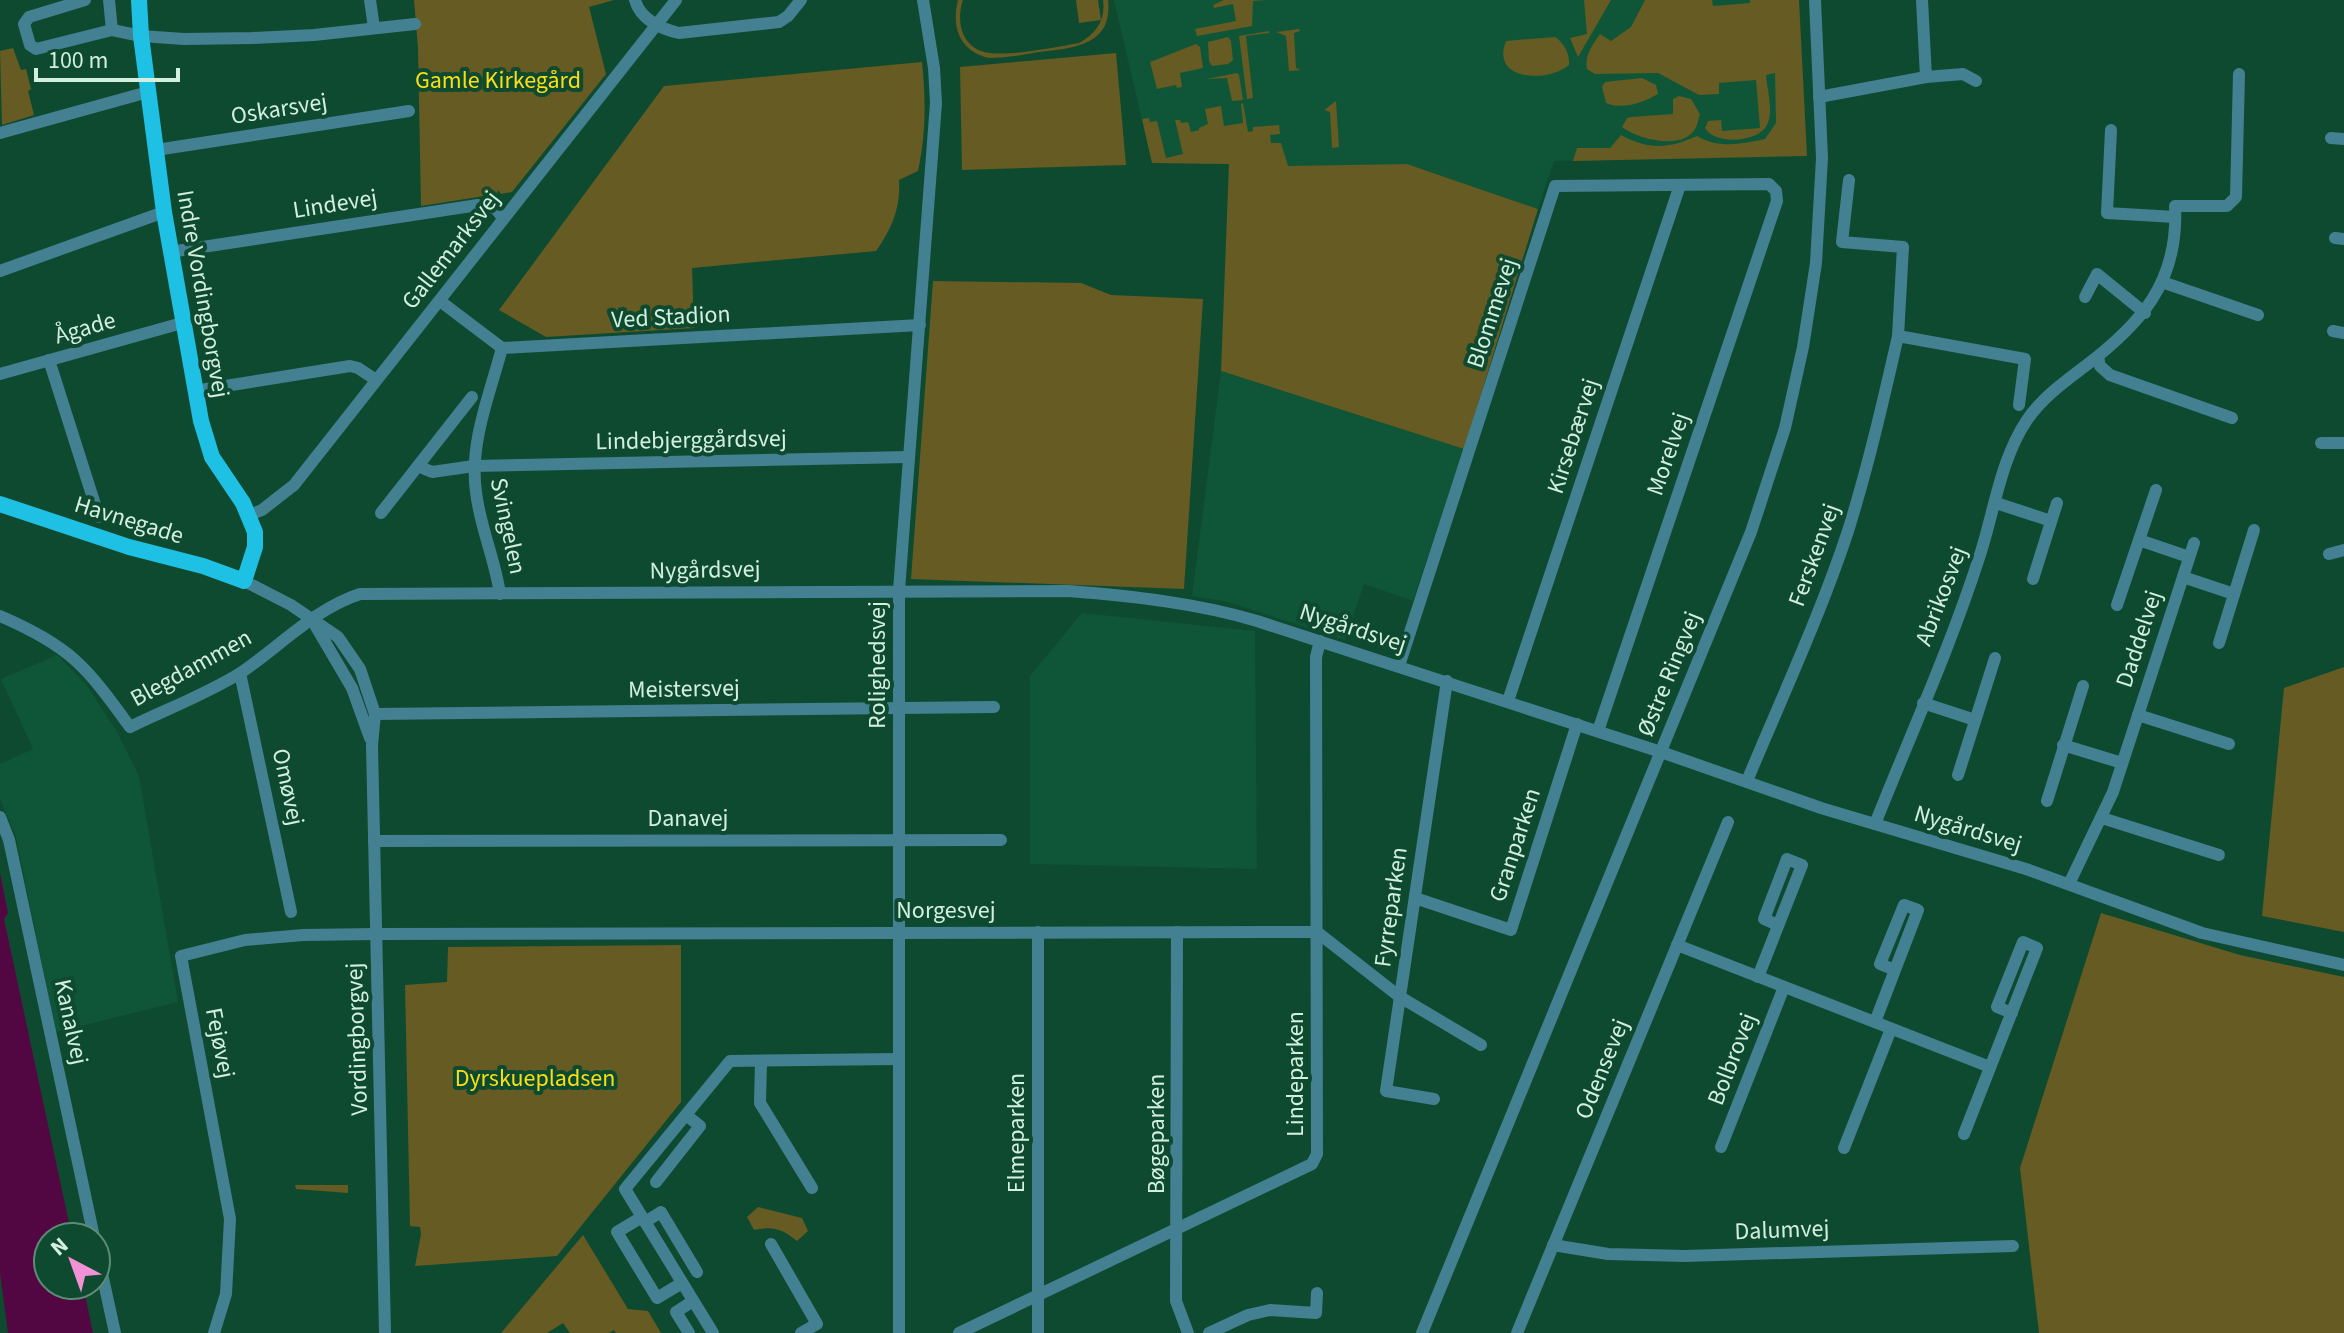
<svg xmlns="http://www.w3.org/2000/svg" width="2344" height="1333" viewBox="0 0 2344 1333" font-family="'Source Sans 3',sans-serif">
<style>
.built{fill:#0e5637}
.green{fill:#655b23}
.water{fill:#520742}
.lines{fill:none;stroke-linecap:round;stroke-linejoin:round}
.minor{stroke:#438092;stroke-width:12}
.major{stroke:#1ec0e4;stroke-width:16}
.labels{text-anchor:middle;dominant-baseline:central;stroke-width:8;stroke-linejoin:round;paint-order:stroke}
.park-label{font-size:24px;fill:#fcde15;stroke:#0e4a2f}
.street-label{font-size:24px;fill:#d3efde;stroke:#0e4a2f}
</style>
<rect width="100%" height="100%" fill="#0e4a2f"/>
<g class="built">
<path d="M1114 0H1782L1791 157 1554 161 1538 209 1407 164 1229 172 1228 164 1152 163Z"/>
<path d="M1221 371 1464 449 1413 601 1364 584 1345 640 1228 602 1192 596Z"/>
<path d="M1082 613 1255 631 1257 869 1030 864V676Z"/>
<path d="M57 655 86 684 117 732 139 776 178 1002 56 1032 16 837 0 799V764L33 749 1 679Z"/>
</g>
<g class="green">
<path d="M414 0H614L589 7 606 74 512 192 501 194 498 190 497 194 421 206 418 48Z"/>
<path d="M958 0H963C955 23 963 50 990 53 1011 56 1057 47 1079 43 1096 34 1106 20 1103 0H1108C1113 46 1073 48 1039 52 1023 55 1006 58 989 58 960 52 951 27 958 0Z"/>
<path d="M1076 0H1098L1101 20 1079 23Z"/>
<path d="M1224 0H1266L1253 1 1252 26 1197 36 1195 29 1236 21 1233 4 1214 8 1213 5Z"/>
<path d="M1584 0H1611L1578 57 1570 38 1587 34Z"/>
<path d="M1645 0H1712L1713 6 1750 3V0H1799L1807 156 1573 161 1577 148H1610L1621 135C1649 150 1668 149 1697 136 1719 149 1741 144 1765 139L1776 123 1775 73 1766 75C1767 90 1774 111 1767 125 1758 143 1714 145 1705 128L1708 121 1721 120 1722 131 1760 128 1756 80 1719 83V94L1699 95 1658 73 1595 74 1587 69C1584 56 1593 44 1600 34L1611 41 1631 27Z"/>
<path d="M1299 29 1300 31 1294 33 1296 68 1301 70 1289 71 1286 36 1276 32Z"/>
<path d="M1269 31V33L1246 36 1253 98 1247 99 1239 36Z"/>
<path d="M1228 37 1231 41 1233 60 1228 64 1212 66 1209 61 1208 42Z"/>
<path d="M1555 37C1564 42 1570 55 1569 65 1548 83 1490 81 1506 41Z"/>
<path d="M1196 44 1200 47 1203 68 1180 73 1182 87 1177 88 1176 85 1157 89 1150 62Z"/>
<path d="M13 48 21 70 26 69 31 89 28 91 34 115 2 125 0 51Z"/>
<path d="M1116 53 1126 165 962 170 960 67Z"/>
<path d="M922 62C926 100 926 134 918 171L899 180C901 207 892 229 876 251L692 268 694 328 546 337 499 310 664 86Z"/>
<path d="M1237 73 1239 75 1243 100 1232 101 1227 78 1206 79Z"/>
<path d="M1642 78 1656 85 1658 94C1643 103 1622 110 1606 103L1602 87 1605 82Z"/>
<path d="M1679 96 1691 99 1700 114C1698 121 1697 128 1692 133 1676 149 1638 139 1622 127L1627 118 1631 117 1673 114V99Z"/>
<path d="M1336 101 1339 147 1332 148 1330 112 1324 110Z"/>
<path d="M1243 103 1248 132 1253 131V127L1279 125 1280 134 1270 135 1271 143H1281L1288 166 1407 164 1538 209 1464 449 1221 371 1229 164 1152 163 1142 119 1149 118 1150 122 1157 121 1166 158 1183 154 1175 120H1180L1181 123 1188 122 1191 132 1199 130V128L1208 124 1205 109 1221 106 1224 126 1243 123 1241 104Z"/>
<path d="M933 281 1081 283 1111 295 1203 299 1184 589 911 579Z"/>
<path d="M2344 667V932L2262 916 2284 688Z"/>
<path d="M2101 913 2240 955 2344 977V1333H2039L2020 1168Z"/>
<path d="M681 945V1102L557 1256 415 1266 421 1234 420 1227 410 1226 405 985 447 982 448 947Z"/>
<path d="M295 1185H348V1193L296 1189Z"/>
<path d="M758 1207 802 1218 808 1231 797 1241C782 1229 773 1226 754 1230L747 1217Z"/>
<path d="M583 1235 628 1309 648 1311 661 1333H616L614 1330 609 1333H570L563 1323 547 1333H501Z"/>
</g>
<path class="water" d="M0 873 8 913 4 919 72 1237H48V1285H83L93 1333H8L0 1273Z"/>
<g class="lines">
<g class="minor">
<path d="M85 0 29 17 24 24 30 45 36 49 112 30 141 36 184 39 252 38 314 35 415 24"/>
<path d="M109 0 112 30"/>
<path d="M370 0 374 28"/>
<path d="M635 0C640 19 661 29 679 33L779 22 788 16 801 0"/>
<path d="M1922 0 1926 77"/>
<path d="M1819 97 1926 77 1963 74 1976 81"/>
<path d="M2111 130 2107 213 2175 217"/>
<path d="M0 133 148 92"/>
<path d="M2331 138 2344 139"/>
<path d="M156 150 409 111"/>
<path d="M1849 180 1842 242 1903 247 1898 336"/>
<path d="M2335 238 2344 239"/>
<path d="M170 252 478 205 496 209 503 218"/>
<path d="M0 271 164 212"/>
<path d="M2162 282 2258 315"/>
<path d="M2085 297 2097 274 2145 313"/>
<path d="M440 301 502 348 920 325"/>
<path d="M2333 331 2344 333"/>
<path d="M2098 357 2100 366 2110 375 2232 418"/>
<path d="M49 360 99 517"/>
<path d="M0 374 182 323"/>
<path d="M194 391 350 366 358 368 376 380"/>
<path d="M2321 443H2344"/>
<path d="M418 466 432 472 474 466 909 457"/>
<path d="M1996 503 2051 521"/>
<path d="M381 513 472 397"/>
<path d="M249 515 262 510 294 485 676 0"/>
<path d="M2139 540 2189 557"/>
<path d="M2329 554 2344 550"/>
<path d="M2183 577 2234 594"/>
<path d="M2033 579 2057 503"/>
<path d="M244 581 291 605 338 637 360 669 375 714 372 745 385 1333"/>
<path d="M500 594C495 559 480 527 476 492 469 443 490 394 502 348"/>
<path d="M2117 605 2156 490"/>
<path d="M0 616C70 646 86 666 130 727 167 709 207 694 242 672 280 646 316 608 360 594L1069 591C1131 596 1197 603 1257 621L1661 752 1821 808 2026 869 2202 933 2344 965"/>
<path d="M315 625 352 688 370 738"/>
<path d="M2219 643 2254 530"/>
<path d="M1399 666 1555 186 1769 184 1776 191 1777 201 1598 731"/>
<path d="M240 673 291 912"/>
<path d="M1508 701 1680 185"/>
<path d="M1923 703 1975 720"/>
<path d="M375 714 994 707"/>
<path d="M2138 715 2229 744"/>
<path d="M2063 745 2122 763"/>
<path d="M1958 775 1995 658"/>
<path d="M1747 781C1781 699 1820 616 1848 531 1868 467 1883 402 1898 336L2025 359 2019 405"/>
<path d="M2047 801 2083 686"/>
<path d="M0 817 9 840 94 1237"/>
<path d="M2102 818 2219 855"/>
<path d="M1875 824C1910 736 1950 648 1979 558 1994 513 2000 460 2027 420 2042 398 2063 383 2084 367 2141 324 2179 282 2175 206H2227L2236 197 2239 74"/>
<path d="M374 841 1001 840"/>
<path d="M2069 884 2113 792 2194 543"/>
<path d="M1415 898 1511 930 1577 724"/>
<path d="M1177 932 1176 1301 1188 1333"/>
<path d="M1677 945 1990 1067"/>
<path d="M1758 977 1802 865 1787 859 1764 919 1778 925"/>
<path d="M1875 1022 1918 910 1904 905 1880 964 1895 970"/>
<path d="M761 1061 760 1103 812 1188"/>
<path d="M1434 1099 1386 1091 1447 681"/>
<path d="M1964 1134 2037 948 2023 942 1997 1007 2012 1013"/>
<path d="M1721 1147 1784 987"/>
<path d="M1844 1148 1891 1029"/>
<path d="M656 1182 700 1126 686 1115"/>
<path d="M642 1217 617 1232 657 1298 682 1283"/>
<path d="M645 1222 661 1212 697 1272"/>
<path d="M771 1244 817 1324 801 1333"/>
<path d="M1553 1245 1608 1254 1685 1256 2013 1246"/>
<path d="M96 1246 115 1333"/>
<path d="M214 1333 226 1294 230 1219 181 956 245 940 303 935 376 934 1317 932 1400 997 1481 1045"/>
<path d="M689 1333 676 1312 693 1301"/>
<path d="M713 1333 625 1189 730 1061 898 1059"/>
<path d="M899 1333V590L936 103 934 68 923 0"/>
<path d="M959 1333 1312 1164 1317 1154 1316 657 1320 641"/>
<path d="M1038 1333V932"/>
<path d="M1209 1333 1248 1315 1270 1310 1316 1313 1317 1293"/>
<path d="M1422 1333 1751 532 1785 428 1803 347 1816 263 1822 158 1815 0"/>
<path d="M1517 1333 1728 822"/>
</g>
<path class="major" d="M0 504 129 547 203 566 244 581 255 547V532L243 503 212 457 201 421 164 212 141 36 139 0"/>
</g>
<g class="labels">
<g class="park-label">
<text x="498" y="80">Gamle Kirkegård</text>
<text x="535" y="1078">Dyrskuepladsen</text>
</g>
<g class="street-label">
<text transform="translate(279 109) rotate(-9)">Oskarsvej</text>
<text transform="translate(335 204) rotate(-9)">Lindevej</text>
<text transform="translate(451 250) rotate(-52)">Gallemarksvej</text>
<text transform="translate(203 294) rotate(80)">Indre Vordingborgvej</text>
<text transform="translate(1492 313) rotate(-72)">Blommevej</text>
<text transform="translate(671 317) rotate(-3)">Ved Stadion</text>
<text transform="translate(85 328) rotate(-16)">Ågade</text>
<text transform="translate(1573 436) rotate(-72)">Kirsebærvej</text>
<text transform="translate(691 440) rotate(-1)">Lindebjerggårdsvej</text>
<text transform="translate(1668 454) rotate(-71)">Morelvej</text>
<text transform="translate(129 520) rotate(17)">Havnegade</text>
<text transform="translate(508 526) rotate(78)">Svingelen</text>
<text transform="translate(1814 555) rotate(-70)">Ferskenvej</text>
<text transform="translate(705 570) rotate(-1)">Nygårdsvej</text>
<text transform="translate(1941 596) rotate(-69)">Abrikosvej</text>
<text transform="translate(1353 628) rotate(18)">Nygårdsvej</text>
<text transform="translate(2139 639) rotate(-72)">Daddelvej</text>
<text transform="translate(877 665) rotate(-90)">Rolighedsvej</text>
<text transform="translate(191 668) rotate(-29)">Blegdammen</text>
<text transform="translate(1669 674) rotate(-68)">Østre Ringvej</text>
<text transform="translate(684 689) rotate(-1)">Meistersvej</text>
<text transform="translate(288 787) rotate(78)">Omøvej</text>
<text x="688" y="818">Danavej</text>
<text transform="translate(1968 829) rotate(17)">Nygårdsvej</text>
<text transform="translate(1515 845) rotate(-72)">Granparken</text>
<text transform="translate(1391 907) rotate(-82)">Fyrreparken</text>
<text x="946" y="910">Norgesvej</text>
<text transform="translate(71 1022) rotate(78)">Kanalvej</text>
<text transform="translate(357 1039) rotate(-92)">Vordingborgvej</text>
<text transform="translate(220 1043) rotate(79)">Fejøvej</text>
<text transform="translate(1732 1059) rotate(-69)">Bolbrovej</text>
<text transform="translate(1602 1069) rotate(-68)">Odensevej</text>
<text transform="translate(1295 1074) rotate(-90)">Lindeparken</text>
<text transform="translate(1016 1133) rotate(-90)">Elmeparken</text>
<text transform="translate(1156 1134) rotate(-90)">Bøgeparken</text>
<text transform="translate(1782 1230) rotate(-2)">Dalumvej</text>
</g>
</g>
<g transform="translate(72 1261) rotate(319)"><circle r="38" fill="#0e4a2f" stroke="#5d8c75" stroke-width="2"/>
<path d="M0-6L14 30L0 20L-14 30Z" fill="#f391d6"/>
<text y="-12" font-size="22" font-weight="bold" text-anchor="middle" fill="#d3efde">N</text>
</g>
<path d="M36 68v12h142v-12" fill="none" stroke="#d3efde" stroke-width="4"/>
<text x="48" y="68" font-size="24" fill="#d3efde" stroke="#0e4a2f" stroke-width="6" paint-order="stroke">100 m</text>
</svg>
